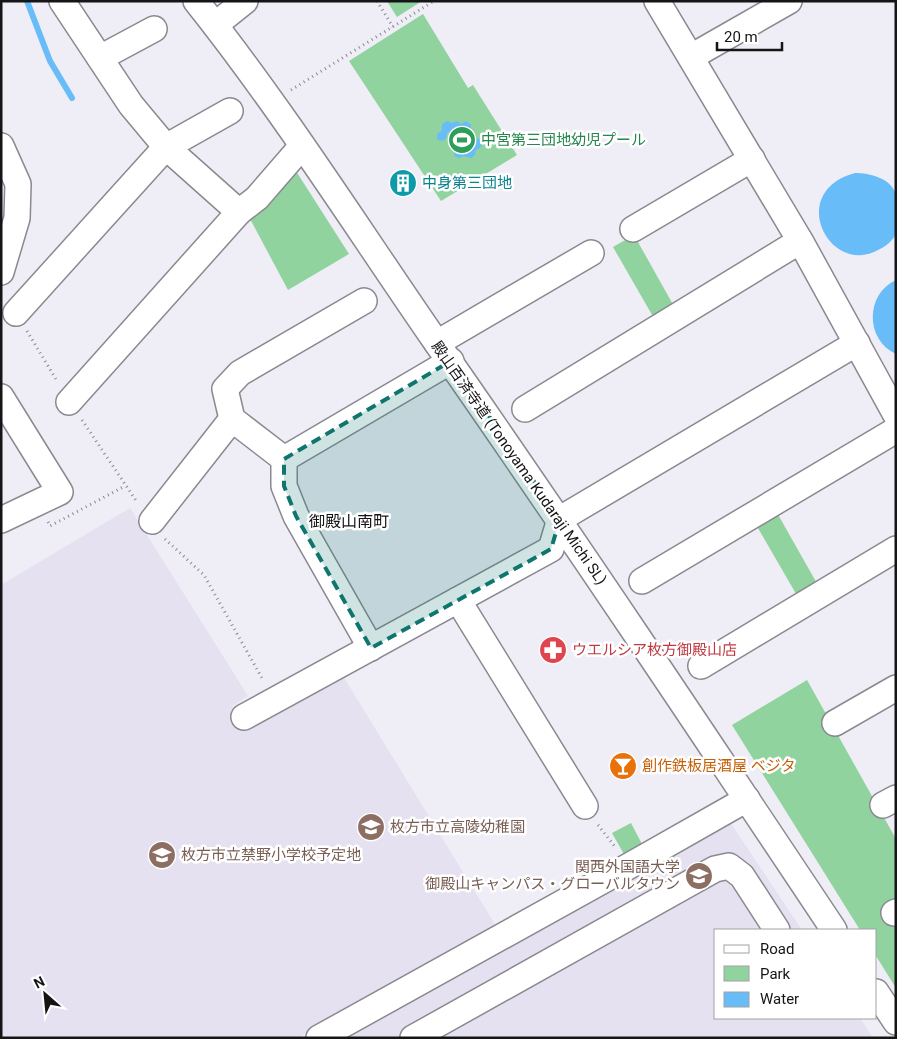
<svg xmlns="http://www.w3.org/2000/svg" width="897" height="1039" viewBox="0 0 897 1039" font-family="Roboto,'Noto Sans JP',sans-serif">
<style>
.built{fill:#e5e1f0}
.green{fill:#90d39e}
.water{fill:#68bdf9}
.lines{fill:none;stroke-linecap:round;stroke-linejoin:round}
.stream{stroke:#68bdf9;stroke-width:6}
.minor-casing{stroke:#8a8990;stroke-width:28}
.path{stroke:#8b8a8f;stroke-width:3;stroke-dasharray:1 4;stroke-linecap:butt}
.minor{stroke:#fff;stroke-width:25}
.marked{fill:#0f766e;fill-opacity:0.2;stroke:#0f766e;stroke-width:4;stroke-dasharray:10 6;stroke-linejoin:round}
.labels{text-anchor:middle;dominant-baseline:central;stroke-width:5;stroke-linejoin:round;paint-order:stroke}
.leisure-label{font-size:15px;fill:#27864d;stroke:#fff;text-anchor:start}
.culture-label{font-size:15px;fill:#0d838f;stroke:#fff;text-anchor:start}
.street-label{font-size:15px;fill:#151417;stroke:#fff}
.health-label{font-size:15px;fill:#be3a42;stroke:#fff;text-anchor:start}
.food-label{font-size:15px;fill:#c56008;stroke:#fff;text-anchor:start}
.education-label{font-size:15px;fill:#785e54;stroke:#fff;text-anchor:start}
.neighbourhood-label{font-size:16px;fill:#151417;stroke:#fff}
</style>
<rect width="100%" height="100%" fill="#efedf5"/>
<g class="built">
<path d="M130 508 248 696 232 706 241 719 343 676 496 926 298 1038H1V585Z"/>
<path d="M730 822 802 930H716V1018H860L873 1038H343Z"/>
</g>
<g class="green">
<path d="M387 1H422L397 17Z"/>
<path d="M423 14 468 88 473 85 517 155 441 201 349 61Z"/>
<path d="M294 168 349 254 288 290 249 217Z"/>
<path d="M634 235 675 308 655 320 613 247Z"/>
<path d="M776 511 819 587 799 599 755 523Z"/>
<path d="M807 680 896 839V988L876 956V930H860L732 725Z"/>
<path d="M631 823 643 846 625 856 612 833Z"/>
</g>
<g class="water">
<path d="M447 121 452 123 457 121 461 124 466 121 471 125V130L467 133 466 138 472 140 477 138 482 141 481 147 476 150 475 155 471 158 464 156 460 158 454 156 455 151 450 148 451 141 455 139 456 133 451 131 447 133 446 139 442 141 437 139V134L442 130V124Z"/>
<path d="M855 173C869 173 892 178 896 195 897 201 896 208 896 214 896 220 897 228 896 233 894 240 886 246 880 249 830 279 785 192 855 173Z"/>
<path d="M896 280V354C865 340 865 294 896 280Z"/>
</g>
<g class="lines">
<path class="stream" d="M27 1 50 61 72 98"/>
<g class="minor-casing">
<g id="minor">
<path d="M62 1 131 105 166 147 239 212"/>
<path d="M196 1C282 109 356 226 434 339 570 534 702 732 834 930"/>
<path d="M657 1 802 244 896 415"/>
<path d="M215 25 245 1"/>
<path d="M691 57 789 1"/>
<path d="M100 58 154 29"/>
<path d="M1 146 18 184 17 218 1 272"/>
<path d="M633 229 752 159"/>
<path d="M364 301 240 373 225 389 232 419 284 459 451 361"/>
<path d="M16 313 166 147 230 111"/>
<path d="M437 343 591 253"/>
<path d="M1 397 60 492 1 520"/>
<path d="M69 402 239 212 257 198 302 146"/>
<path d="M525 409 800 241"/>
<path d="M284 459V486L296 516 371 648"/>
<path d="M152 521 232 419"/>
<path d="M642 581 896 430"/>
<path d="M458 600 585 806"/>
<path d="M701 666 896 549"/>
<path d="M244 717 551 549 560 519 857 343"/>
<path d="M835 723 896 688"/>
<path d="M883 805 896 798"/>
<path d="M894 913 896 912"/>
<path d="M876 992 896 1022"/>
<path d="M319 1038 629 866 747 799"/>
<path d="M413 1038 715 869 729 866 742 876 777 930"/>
</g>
</g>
<g class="path">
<path d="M377 1 393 27"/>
<path d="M291 90 434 1"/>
<path d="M27 331 57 381"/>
<path d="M82 420 137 502"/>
<path d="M48 522 50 526 125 486"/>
<path d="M165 539 204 575 263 680"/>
<path d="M598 825 616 848"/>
</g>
<use href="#minor" class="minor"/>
</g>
<path class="marked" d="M451 361 560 519 551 549 371 648 296 516 284 486V459Z"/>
<defs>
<g id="stadium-disc" transform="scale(1.4375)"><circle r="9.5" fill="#2e9e5b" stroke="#fff"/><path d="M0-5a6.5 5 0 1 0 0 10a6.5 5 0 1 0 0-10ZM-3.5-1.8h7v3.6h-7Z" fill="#fff"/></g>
<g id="building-disc" transform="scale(1.4375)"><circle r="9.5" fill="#0f9aa8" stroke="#fff"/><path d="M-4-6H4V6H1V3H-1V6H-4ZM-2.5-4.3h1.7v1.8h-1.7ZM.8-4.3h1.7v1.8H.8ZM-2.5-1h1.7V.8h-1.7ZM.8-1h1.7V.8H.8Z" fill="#fff"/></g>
<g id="pharmacy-disc" transform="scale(1.4375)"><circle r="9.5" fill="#e0444e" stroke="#fff"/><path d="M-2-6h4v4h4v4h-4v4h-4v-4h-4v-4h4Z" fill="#fff"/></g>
<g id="bar-disc" transform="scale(1.4375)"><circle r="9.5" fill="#e8710a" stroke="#fff"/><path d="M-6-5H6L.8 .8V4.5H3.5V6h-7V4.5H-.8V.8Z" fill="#fff"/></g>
<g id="school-disc" transform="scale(1.4375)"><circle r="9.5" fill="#8d6e63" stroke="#fff"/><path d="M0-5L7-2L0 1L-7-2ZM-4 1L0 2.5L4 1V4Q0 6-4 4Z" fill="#fff"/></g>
<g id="university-disc" transform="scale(1.4375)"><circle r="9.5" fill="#8d6e63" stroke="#fff"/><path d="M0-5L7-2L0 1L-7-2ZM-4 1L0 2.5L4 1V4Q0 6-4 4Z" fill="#fff"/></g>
</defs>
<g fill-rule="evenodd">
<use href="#stadium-disc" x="462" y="140"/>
<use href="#building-disc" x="403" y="183"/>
<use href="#pharmacy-disc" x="553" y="650"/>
<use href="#bar-disc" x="623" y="766"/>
<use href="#school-disc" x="371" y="827"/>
<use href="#school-disc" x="162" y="855"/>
<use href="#university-disc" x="699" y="876"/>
</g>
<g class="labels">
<g class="leisure-label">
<text x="481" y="140">中宮第三団地幼児プール</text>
</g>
<g class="culture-label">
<text x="422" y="183">中身第三団地</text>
</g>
<g class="street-label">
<text transform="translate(519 463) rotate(55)">殿山百済寺道 (Tonoyama Kudaraji Michi SL)</text>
</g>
<g class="health-label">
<text x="572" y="650">ウエルシア枚方御殿山店</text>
</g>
<g class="food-label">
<text x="642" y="766">創作鉄板居酒屋 ベジタ</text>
</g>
<g class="education-label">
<text x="390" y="827">枚方市立高陵幼稚園</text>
<text x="181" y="855">枚方市立禁野小学校予定地</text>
<text x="680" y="867" text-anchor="end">関西外国語大学<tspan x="680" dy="17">御殿山キャンパス・グローバルタウン</tspan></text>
</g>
<g class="neighbourhood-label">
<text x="349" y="521">御殿山南町</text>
</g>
</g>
<rect width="897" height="1039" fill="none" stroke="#151417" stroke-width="5"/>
<rect x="714" y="929" width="162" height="90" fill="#ffffff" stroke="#a1a1a2"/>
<rect x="724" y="945" width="25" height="8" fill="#ffffff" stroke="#a1a1a2"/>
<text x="760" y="954" font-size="15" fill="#151417">Road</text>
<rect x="724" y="966" width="25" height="15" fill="#90d39e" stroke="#a1a1a2"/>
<text x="760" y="979" font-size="15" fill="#151417">Park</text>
<rect x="724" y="992" width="25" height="15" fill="#68bdf9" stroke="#a1a1a2"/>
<text x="760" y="1004" font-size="15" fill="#151417">Water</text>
<g transform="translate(45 994) rotate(333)" stroke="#ffffff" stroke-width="4" paint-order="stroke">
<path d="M0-4L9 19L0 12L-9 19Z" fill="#151417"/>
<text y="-8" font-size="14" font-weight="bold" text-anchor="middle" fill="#151417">N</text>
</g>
<path d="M717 42v8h65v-8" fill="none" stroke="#151417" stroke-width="2.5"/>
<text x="724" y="42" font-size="15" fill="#151417" stroke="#ffffff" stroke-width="4" paint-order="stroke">20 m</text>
</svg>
